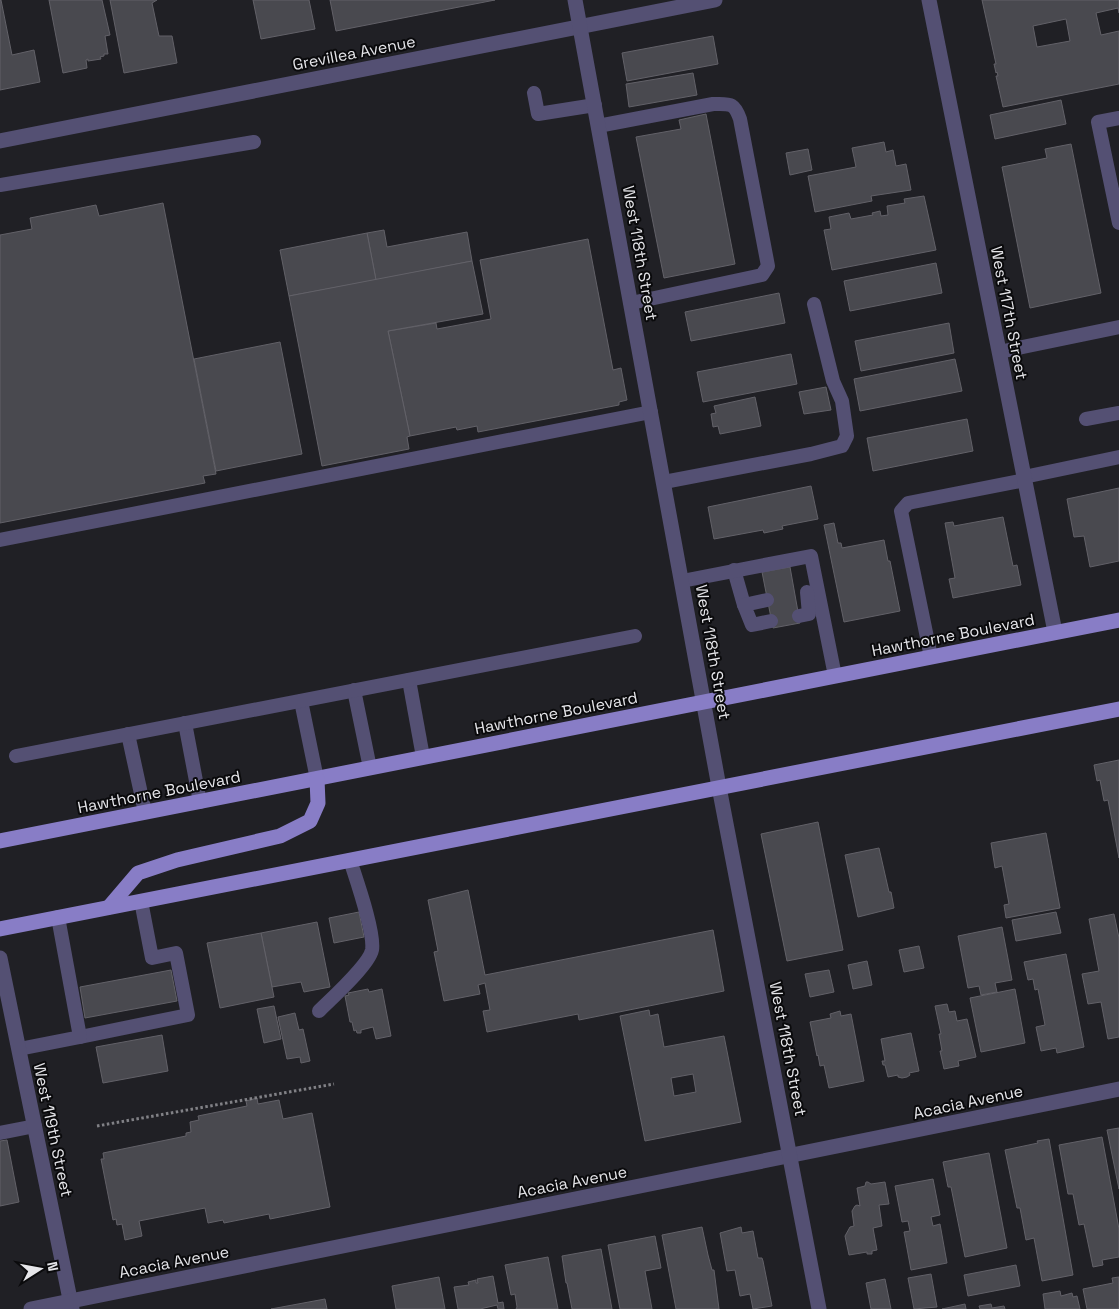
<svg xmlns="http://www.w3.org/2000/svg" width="1119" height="1309" viewBox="0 0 1119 1309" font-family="'Space Grotesk',sans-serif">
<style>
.building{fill:#49494f;stroke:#626168;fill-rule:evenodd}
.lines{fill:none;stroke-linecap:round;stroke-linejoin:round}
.path{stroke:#818186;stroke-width:3;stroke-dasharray:2.5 2.5;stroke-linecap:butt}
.service{stroke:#545073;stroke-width:14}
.minor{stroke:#545073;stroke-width:15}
.tertiary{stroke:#545073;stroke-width:15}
.primary{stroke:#887dc6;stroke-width:15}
.labels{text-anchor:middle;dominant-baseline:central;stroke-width:4;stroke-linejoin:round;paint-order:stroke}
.street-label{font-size:16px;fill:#e5e5e9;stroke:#0a0a0c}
</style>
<rect width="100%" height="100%" fill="#202025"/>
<g class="building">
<path d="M0 0H1L12 55 34 50 40 82 0 90Z"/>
<path d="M49 0H102L110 35 105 36 108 54H104V56L100 57 101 59 88 61V59L86 60 87 68 63 73Z"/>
<path d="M110 0H157L152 3 159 36H172L177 63 124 73Z"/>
<path d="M253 0H309L315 29 261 39Z"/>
<path d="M330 0H495L336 31Z"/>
<path d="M982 0H1119V13L1118 8 1096 13 1101 35 1119 31V84L1003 107 996 76H998L997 72 996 73 994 64H996ZM1066 19 1070 41 1037 47 1033 26Z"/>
<path d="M713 36 718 64 627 81 622 53Z"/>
<path d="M693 73 697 95 629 107 626 84Z"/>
<path d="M1061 100 1066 124 995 139 990 115Z"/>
<path d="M706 114 735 264 664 278 636 137 681 129 679 120Z"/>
<path d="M884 142 886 152 893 150 896 166 906 164 911 190 871 196 872 201 815 212 808 176 856 167 852 148Z"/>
<path d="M1071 144 1101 293 1030 308 1002 167 1047 158 1045 149Z"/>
<path d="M808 149 812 170 790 175 786 153Z"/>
<path d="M924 196 936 250 832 270 824 230 831 229 829 217 849 213 851 219 873 215 872 213 880 211 881 216 888 215 887 206 905 203 904 199Z"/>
<path d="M163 203 216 474 203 476 205 483 0 523V235L32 229 30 218 96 205 99 216Z"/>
<path d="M384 230 387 247 467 232 472 261 376 280 367 233Z"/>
<path d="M367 233 376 280 289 296 280 250Z"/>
<path d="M588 239 613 370 621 368 627 400 619 402V405L478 432 477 426 457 430 456 427 410 436 388 331 436 323 437 329 491 319 480 260Z"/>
<path d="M472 261 483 314 388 331 410 436 407 437 409 449 322 466 289 296Z"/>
<path d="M936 263 942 293 850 311 844 281Z"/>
<path d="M779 293 785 323 691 341 685 312Z"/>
<path d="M949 323 954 353 861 371 855 341Z"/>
<path d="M280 342 302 454 216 471 194 359Z"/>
<path d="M791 354 797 384 703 402 697 372Z"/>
<path d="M955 359 962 391 860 411 854 379Z"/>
<path d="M826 387 831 410 804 414 799 392Z"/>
<path d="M755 397 761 426 720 434 718 426 713 427 711 414 716 413 714 406Z"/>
<path d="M967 419 973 451 873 471 867 438Z"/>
<path d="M811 486 818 519 782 526 783 529 764 533 763 530 714 539 708 507Z"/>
<path d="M1119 488V561L1090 567 1084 536 1074 537 1067 499Z"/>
<path d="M1003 517 1013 566 1017 565 1021 585 953 598 949 579 955 578 945 523 953 522 954 526Z"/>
<path d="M834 523 838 543H841L842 548 884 540 888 561H890L900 611 844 622 824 525Z"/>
<path d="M790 567 800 623 773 628 762 572Z"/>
<path d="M1119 760V858L1108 800 1104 801 1100 780 1097 781 1094 765Z"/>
<path d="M818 822 843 950 787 961 761 834Z"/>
<path d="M1046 833 1060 908 1006 918 1004 905 1009 904 1002 866 995 868 991 843Z"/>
<path d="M879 848 889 892H891L894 908 858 917 845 855Z"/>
<path d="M468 890 485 975 713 930 724 991 579 1020 578 1014 487 1032 483 1011 490 1010 485 983 478 985 480 994 444 1001 434 952 438 951 428 900Z"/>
<path d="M359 912 364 937 334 943 329 918Z"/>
<path d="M1056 912 1061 933 1016 941 1012 920Z"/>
<path d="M1114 914 1119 938V1037L1108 1039 1101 1002 1088 1004 1082 974 1099 971 1089 919Z"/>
<path d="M317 922 330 987 304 992 301 982 272 987 261 933Z"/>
<path d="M1002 927 1012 980 995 983 997 992 981 995 979 986 968 988 958 936Z"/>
<path d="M261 933 274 997 220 1008 207 943Z"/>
<path d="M919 946 924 968 904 972 899 950Z"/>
<path d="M1066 954 1084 1047 1057 1053 1056 1048 1041 1051 1036 1027 1045 1025 1038 989 1035 990 1033 979 1028 980 1024 962Z"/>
<path d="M867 961 872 985 853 989 848 965Z"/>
<path d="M171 970 177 1001 85 1018 80 987Z"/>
<path d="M829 970 834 992 810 997 805 974Z"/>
<path d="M368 989 369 992 382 989 391 1036 376 1039 373 1027 361 1030V1033H357L356 1030 354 1031 352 1022H350L345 996 349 995 348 993Z"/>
<path d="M1015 989 1025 1043 981 1052 970 998Z"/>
<path d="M947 1004 949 1012 955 1011 957 1021 967 1019 976 1057 958 1061 959 1066 944 1069 940 1051H942L939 1034H941L935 1006Z"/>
<path d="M274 1006 281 1039 264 1043 257 1009Z"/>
<path d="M649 1010 650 1016 658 1014 664 1047 724 1036 741 1122 645 1141 620 1016ZM693 1074 696 1092 674 1096 671 1078Z"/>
<path d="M840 1011 841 1016 851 1014 864 1081 829 1088 824 1065 820 1066 818 1055 817 1056 810 1022 831 1018 830 1014Z"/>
<path d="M295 1013 299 1030 303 1029 310 1061 301 1063 300 1057 287 1059 278 1017Z"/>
<path d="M911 1033 919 1071 909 1073 910 1075 907 1077 902 1078 898 1077V1075L888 1077 885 1065H883L882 1061H885L881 1039Z"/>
<path d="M162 1035 168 1071 103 1083 96 1047Z"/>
<path d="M257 1098 258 1104 279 1100 283 1119 312 1113 330 1207 270 1219 269 1214 224 1223 223 1220 208 1223 205 1208 139 1221 142 1236 125 1240 122 1224 117 1225 116 1219 113 1220 101 1159H104L103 1153 186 1136V1133L191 1132 190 1122 199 1120 198 1116 247 1106 246 1101Z"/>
<path d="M1119 1128V1189L1107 1130Z"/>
<path d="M1102 1137 1119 1229V1257L1102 1260 1103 1265 1093 1267 1084 1224 1079 1225 1073 1194H1068L1059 1145Z"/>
<path d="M1049 1139 1073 1275 1042 1281 1034 1238 1026 1240 1020 1208H1017L1005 1150 1038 1143 1037 1141Z"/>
<path d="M7 1140 19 1202 0 1206V1141Z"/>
<path d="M989 1153 1007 1248 965 1257 951 1187H948L943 1162Z"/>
<path d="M933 1179 940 1215 931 1217 933 1226 940 1224 947 1263 911 1270 904 1232 910 1231 908 1221 902 1222 895 1186Z"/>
<path d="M866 1182H868L871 1184 885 1182 889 1204 879 1205 882 1226 873 1228 877 1250 872 1251V1254H867V1252L849 1255 845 1236 850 1227 854 1226 852 1211 855 1206 857 1205 860 1206 857 1188 865 1186Z"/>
<path d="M702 1227 708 1255 712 1270H714L719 1309H676L662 1235Z"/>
<path d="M741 1227 742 1233 753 1231 758 1258H762L763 1261 772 1306 753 1309 750 1294 740 1296 735 1270 727 1271 720 1233Z"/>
<path d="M655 1236 661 1268 645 1271 652 1309H620L608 1245Z"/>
<path d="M601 1249 612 1309H572L567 1283H566L562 1256Z"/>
<path d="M548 1257 558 1309H516L517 1307 515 1294 511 1295 505 1265Z"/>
<path d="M1016 1265 1020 1286 968 1296 964 1275Z"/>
<path d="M931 1274 937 1307 914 1309 908 1278Z"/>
<path d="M493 1276 498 1303 503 1302 504 1309H498L497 1305 480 1309H458L454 1287 469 1285 468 1282 476 1280V1283H478L477 1279Z"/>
<path d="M439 1277 445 1309H396L392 1286Z"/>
<path d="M1119 1277V1309H1087L1083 1289 1113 1283 1112 1278Z"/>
<path d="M885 1279 891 1309H871L866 1283Z"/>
<path d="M1060 1291 1061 1296 1072 1293 1073 1297 1077 1296 1080 1309H1045L1043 1294Z"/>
<path d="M325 1299 327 1309H271Z"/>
<path d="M965 1304 966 1309H942Z"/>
<path d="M991 1304 992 1308 1004 1306 1005 1309H980L979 1306Z"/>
</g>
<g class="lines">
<path class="path" d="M97 1126 334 1084"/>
<g class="service">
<path d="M534 93 538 114 595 105"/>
<path d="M1119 118 1098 122 1119 223"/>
<path d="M598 126 713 104C730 104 734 102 740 119L768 266 762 275 631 303"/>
<path d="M0 185 254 142"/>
<path d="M999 352 1119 327"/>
<path d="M1086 419 1119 413"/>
<path d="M1024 477 1119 457"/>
<path d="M664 482 811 454 842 446 847 436 842 401 833 381 814 304"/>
<path d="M0 540 651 412"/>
<path d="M734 570 744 605"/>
<path d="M682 581 811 556 835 676"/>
<path d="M767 600 744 605 752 625 771 621"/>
<path d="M799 616 809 614 807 592"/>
<path d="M931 657 901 511 908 503 1025 480"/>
<path d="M409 680 423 757"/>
<path d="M354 690 370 768"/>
<path d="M301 701 317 779"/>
<path d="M185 723 200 802"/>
<path d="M128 734 145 812"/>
<path d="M16 756 635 636"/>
<path d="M319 1011C331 999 369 965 372 950 375 932 356 879 350 860"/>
<path d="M80 1037 188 1015 176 953 152 958 141 901"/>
<path d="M19 1049 80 1037 58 917"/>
<path d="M0 1133 35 1126"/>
</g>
<g class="minor">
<path d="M929 0 1055 632"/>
<path d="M0 141 715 0"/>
<path d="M0 958 72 1309"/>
<path d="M31 1309 1119 1089"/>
</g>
<path class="tertiary" d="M575 0 719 787 819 1309"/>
<g class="primary">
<path d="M0 841 1119 620"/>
<path d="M109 907 138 873 177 860 280 836 310 821 318 803 317 779"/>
<path d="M0 929 1119 709"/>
</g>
</g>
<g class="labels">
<g class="street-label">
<text transform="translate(354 53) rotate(-11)">Grevillea Avenue</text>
<text transform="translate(640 253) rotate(80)">West 118th Street</text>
<text transform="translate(1009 313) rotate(79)">West 117th Street</text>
<text transform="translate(953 635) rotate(-11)">Hawthorne Boulevard</text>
<text transform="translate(713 652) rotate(80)">West 118th Street</text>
<text transform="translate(556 713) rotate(-11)">Hawthorne Boulevard</text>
<text transform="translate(159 792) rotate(-11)">Hawthorne Boulevard</text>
<text transform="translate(788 1049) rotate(79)">West 118th Street</text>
<text transform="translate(968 1102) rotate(-12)">Acacia Avenue</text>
<text transform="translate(53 1130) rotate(78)">West 119th Street</text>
<text transform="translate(572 1182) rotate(-11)">Acacia Avenue</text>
<text transform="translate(174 1262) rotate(-11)">Acacia Avenue</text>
</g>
</g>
<g transform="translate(40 1269) rotate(79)" stroke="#0a0a0c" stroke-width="4" paint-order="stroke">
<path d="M0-4L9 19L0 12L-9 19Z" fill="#e5e5e9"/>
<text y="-8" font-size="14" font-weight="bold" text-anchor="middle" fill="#e5e5e9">N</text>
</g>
</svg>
